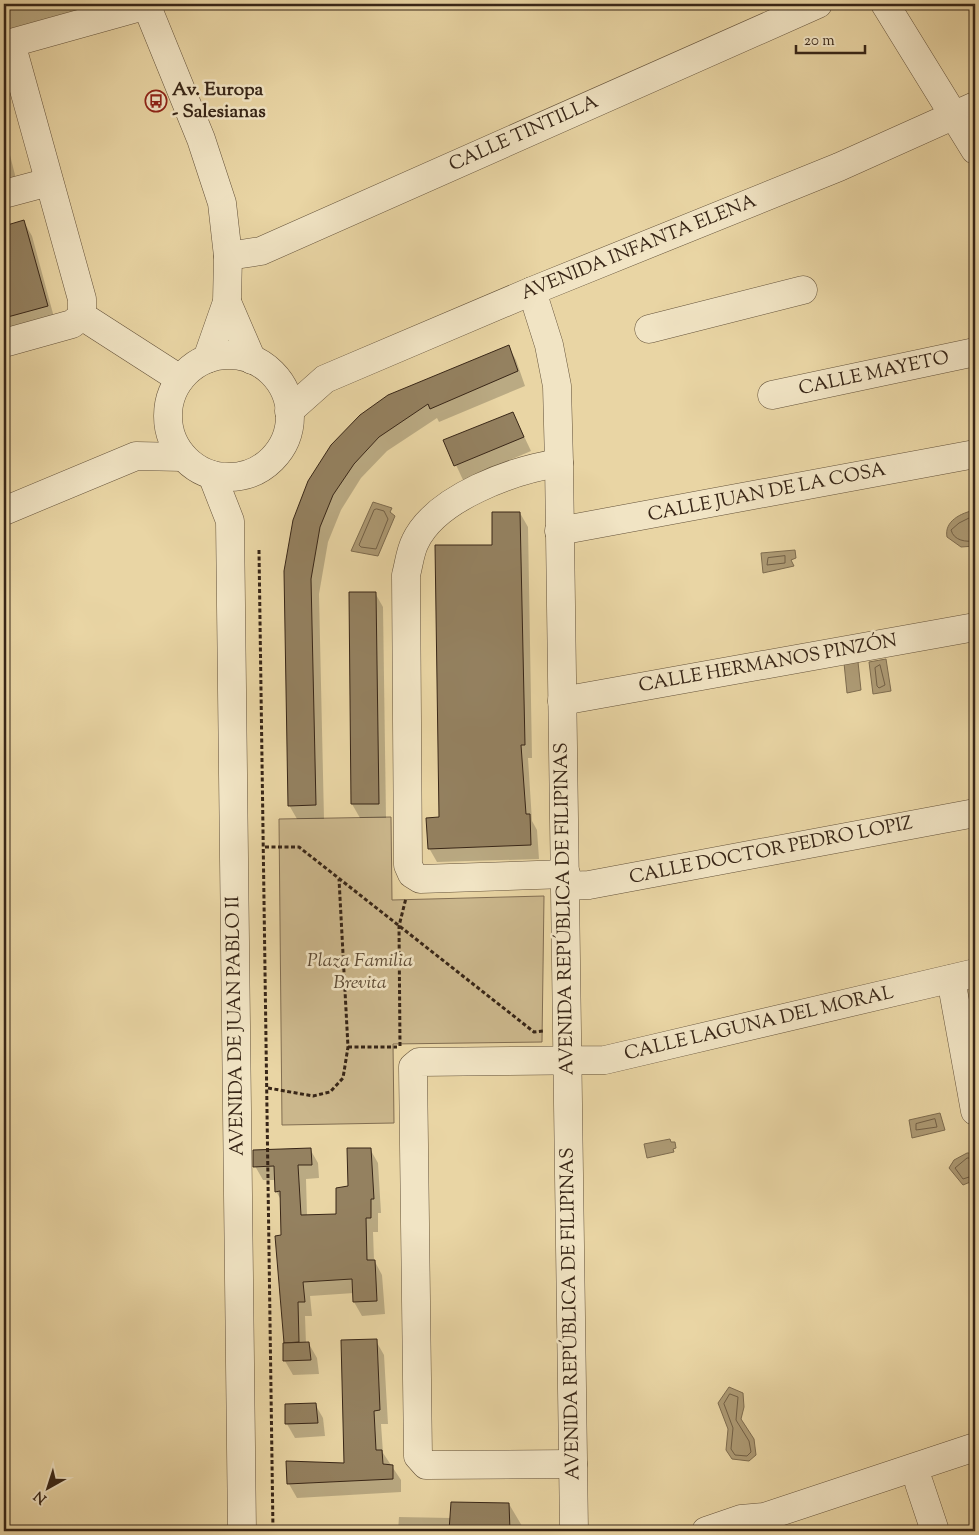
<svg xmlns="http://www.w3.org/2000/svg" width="979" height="1535" viewBox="0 0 979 1535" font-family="'Sorts Mill Goudy',serif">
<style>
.green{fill:#cbb78c;stroke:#826e52}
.water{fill:#ad9a74;stroke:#7e6c4f}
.shadow{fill:#0003}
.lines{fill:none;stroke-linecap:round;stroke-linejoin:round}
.shore{stroke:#726046;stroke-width:1}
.building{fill:#948160;stroke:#382617}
.minor-casing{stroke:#64523a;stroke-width:29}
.path{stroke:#382617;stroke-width:3;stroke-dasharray:4 2.5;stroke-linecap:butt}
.minor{stroke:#f1e4c4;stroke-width:28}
.labels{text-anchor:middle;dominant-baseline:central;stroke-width:5;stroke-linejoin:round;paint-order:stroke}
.poi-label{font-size:19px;font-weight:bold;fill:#382617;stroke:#f1e4c4;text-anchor:start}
.street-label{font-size:19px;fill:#382617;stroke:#f1e4c4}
.park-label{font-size:19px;font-style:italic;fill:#5d4a34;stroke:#f1e4c4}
</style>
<rect width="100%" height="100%" fill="#e9d5a4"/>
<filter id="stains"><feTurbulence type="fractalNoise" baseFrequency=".004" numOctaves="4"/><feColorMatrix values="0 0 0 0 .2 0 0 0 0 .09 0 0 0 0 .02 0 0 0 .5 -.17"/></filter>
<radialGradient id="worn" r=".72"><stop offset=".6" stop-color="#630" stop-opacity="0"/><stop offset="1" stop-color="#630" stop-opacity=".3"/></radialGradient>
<path class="green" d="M391 817 392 900 544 896 542 1042 393 1044 394 1123 282 1125 279 819Z"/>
<g class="water">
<path d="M373 502 392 508 390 512 395 516 378 556 351 551Z"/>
<path d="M975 510V546L961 547 947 537C944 521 961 513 975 510Z"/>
<path d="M795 550 796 558 791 560 794 566 763 573 761 553Z"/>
<path d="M886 659 891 691 873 694 869 662Z"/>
<path d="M858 662 861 690 847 693 844 663Z"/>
<path d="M940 1113 945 1130 912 1138 909 1120Z"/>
<path d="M670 1139 671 1142H675L676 1148 673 1149 674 1152 647 1158 644 1144Z"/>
<path d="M967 1153H975V1180L963 1185 949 1168 954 1160Z"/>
<path d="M729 1387 743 1393 744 1407 741 1419 754 1439 756 1455 749 1461 732 1459 726 1450 728 1429 718 1403Z"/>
</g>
<g class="shadow">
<path d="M4 4H83L84 9 4 32Z"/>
<path d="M4 131 16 179 4 182Z"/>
<path d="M24 222 32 236 55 321 4 334V227Z"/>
<path d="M508 346 516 360 525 386 439 422 437 418 387 451 361 478 341 510 328 542 319 594 324 819H297L289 805 309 481Z"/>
<path d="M513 413 531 451 463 480 445 441Z"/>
<path d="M520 513 528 527 532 758H528L532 821 537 830 539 859 437 862 429 848 440 819 494 546Z"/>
<path d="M375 593 383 607 386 818H360L352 804Z"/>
<path d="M310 1149 318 1163 319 1178 306 1179 307 1216H338L349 1187 370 1149 378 1163 381 1213H378V1232H373L374 1260 382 1275 385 1314 362 1316 354 1302V1293L310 1296 312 1316H305L306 1344H309L317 1358 319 1374 293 1375 285 1361 286 1344 281 1200 276 1191 275 1180H263L255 1166Z"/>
<path d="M376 1341 384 1355 388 1424H381L383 1453 401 1480V1492L297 1498 289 1484 288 1463 346 1464Z"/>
<path d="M315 1404 323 1418 325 1436 295 1438 287 1424Z"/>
<path d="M509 1504 525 1531H398L399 1517 451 1518Z"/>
</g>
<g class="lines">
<g class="shore">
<path d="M377 509 384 511 388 519 376 549 361 547 359 545 374 510Z"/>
<path d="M975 515 959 523 951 530C954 541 966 542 975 541"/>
<path d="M785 556V563L767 565 768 558Z"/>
<path d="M880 665 885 685 879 688 877 686 875 668Z"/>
<path d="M935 1119 937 1127 916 1130V1124Z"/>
<path d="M975 1158H967L955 1168 963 1179 975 1175"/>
<path d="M730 1394 738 1397 736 1420 749 1441 751 1452 747 1456 735 1455 731 1449 733 1428 724 1404Z"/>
</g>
</g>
<g class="building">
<path d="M24 220 48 306 4 318V226Z"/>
<path d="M509 345 518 371 430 409 428 404 379 437 354 464 333 495 320 527 311 579 316 805 288 806 284 571 293 520 308 481 331 445 360 415 388 395Z"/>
<path d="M513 412 524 437 454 466 443 440Z"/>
<path d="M492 512H520L525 745H521L526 814H530L531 845 428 849 426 818 439 817 435 545H492Z"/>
<path d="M349 592H376L379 804H351Z"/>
<path d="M311 1148 312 1165H298L301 1215 336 1214V1188L348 1186 347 1148H371L374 1199H371V1218H366L367 1260H375L377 1301 353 1302 352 1279 303 1282 305 1302H298L299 1342 284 1343 275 1236 281 1235 280 1191 275 1192 274 1166 253 1167V1150Z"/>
<path d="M377 1339 380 1410 374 1411 376 1450H382L383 1464 393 1465V1479L287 1484 286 1461 344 1463 341 1340Z"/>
<path d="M309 1342 311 1360 283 1361V1343Z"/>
<path d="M316 1403 318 1423 285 1424V1404Z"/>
<path d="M451 1502 509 1503 510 1531H449Z"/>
</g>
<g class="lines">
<g class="minor-casing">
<g id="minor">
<path d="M146 4 201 139 222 203 228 256 227 302 207 359"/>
<path d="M885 4 975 150"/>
<path d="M11 43 82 299V316"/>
<path d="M4 45 151 4"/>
<path d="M4 194 49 182"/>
<path d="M228 256 261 251 818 4"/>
<path d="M532 291 549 345 557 386 559 463 574 1531"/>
<path d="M227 302 252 360"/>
<path d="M82 316 180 379"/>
<path d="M649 329 803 290"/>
<path d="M4 343 72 324 82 316"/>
<circle cx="229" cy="416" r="61"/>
<path d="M772 395 975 352"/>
<path d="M289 411 325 379 532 291 839 167 975 106"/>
<path d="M559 463C514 470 436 497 415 542 410 552 409 564 406 575L408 865 412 874 420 879 566 874"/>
<path d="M212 475 230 521 242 1531"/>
<path d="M4 511 136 456 183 457"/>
<path d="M559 531 975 454"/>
<path d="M562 701 975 627"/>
<path d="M566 886 589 885 975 813"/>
<path d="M951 979 975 1111"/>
<path d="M573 1464 426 1465 418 1456 413 1067 419 1062 605 1060 975 973"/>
<path d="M919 1483 935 1531"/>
<path d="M706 1531 741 1519 764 1517 975 1447"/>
</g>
</g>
<g class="path">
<path d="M259 550 273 1531"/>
<path d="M265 847H299L534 1032 543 1031"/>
<path d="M400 1046 399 926 406 898"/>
<path d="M348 1047H397"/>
<path d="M268 1088 313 1096 330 1092 343 1078 348 1047 339 879"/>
</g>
<use href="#minor" class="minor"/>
</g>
<defs>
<g id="bus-ring" transform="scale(1.125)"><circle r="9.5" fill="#f1e4c4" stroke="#8f2418" stroke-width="1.5"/><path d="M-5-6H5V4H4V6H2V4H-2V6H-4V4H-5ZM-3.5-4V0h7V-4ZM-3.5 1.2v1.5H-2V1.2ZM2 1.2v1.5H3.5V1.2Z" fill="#8f2418"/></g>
</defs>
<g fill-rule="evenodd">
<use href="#bus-ring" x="156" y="101"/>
</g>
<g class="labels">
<g class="poi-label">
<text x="172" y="90">Av. Europa<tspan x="172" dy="22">- Salesianas</tspan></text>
</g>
<g class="street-label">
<text transform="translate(524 134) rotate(-24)">CALLE TINTILLA</text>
<text transform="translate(639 248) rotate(-22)">AVENIDA INFANTA ELENA</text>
<text transform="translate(874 374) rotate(-12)">CALLE MAYETO</text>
<text transform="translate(767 493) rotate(-11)">CALLE JUAN DE LA COSA</text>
<text transform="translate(768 664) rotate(-10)">CALLE HERMANOS PINZÓN</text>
<text transform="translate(771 851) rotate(-11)">CALLE DOCTOR PEDRO LOPIZ</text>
<text transform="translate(565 909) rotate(-91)">AVENIDA REPÚBLICA DE FILIPINAS</text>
<text transform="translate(759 1024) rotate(-13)">CALLE LAGUNA DEL MORAL</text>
<text transform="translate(236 1026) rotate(-91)">AVENIDA DE JUAN PABLO II</text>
<text transform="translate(571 1314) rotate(-91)">AVENIDA REPÚBLICA DE FILIPINAS</text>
</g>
<g class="park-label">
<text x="360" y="961">Plaza Familia<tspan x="360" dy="22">Brevita</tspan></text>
</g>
</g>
<rect width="979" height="1535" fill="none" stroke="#e9d5a4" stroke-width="20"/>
<rect x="5" y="5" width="969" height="1525" fill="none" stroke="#382617" stroke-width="2.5"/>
<rect x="10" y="10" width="959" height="1515" fill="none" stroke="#382617"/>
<g transform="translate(48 1488) rotate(219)" stroke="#f1e4c4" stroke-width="4" paint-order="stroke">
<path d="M0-4L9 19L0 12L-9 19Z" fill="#382617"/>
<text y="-8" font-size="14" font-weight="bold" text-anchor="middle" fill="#382617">N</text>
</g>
<path d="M796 45v8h69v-8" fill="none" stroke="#382617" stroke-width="2.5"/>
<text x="804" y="45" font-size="15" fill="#382617" stroke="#f1e4c4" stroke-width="4" paint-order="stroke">20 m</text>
<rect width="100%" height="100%" filter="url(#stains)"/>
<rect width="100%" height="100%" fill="url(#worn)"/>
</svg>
